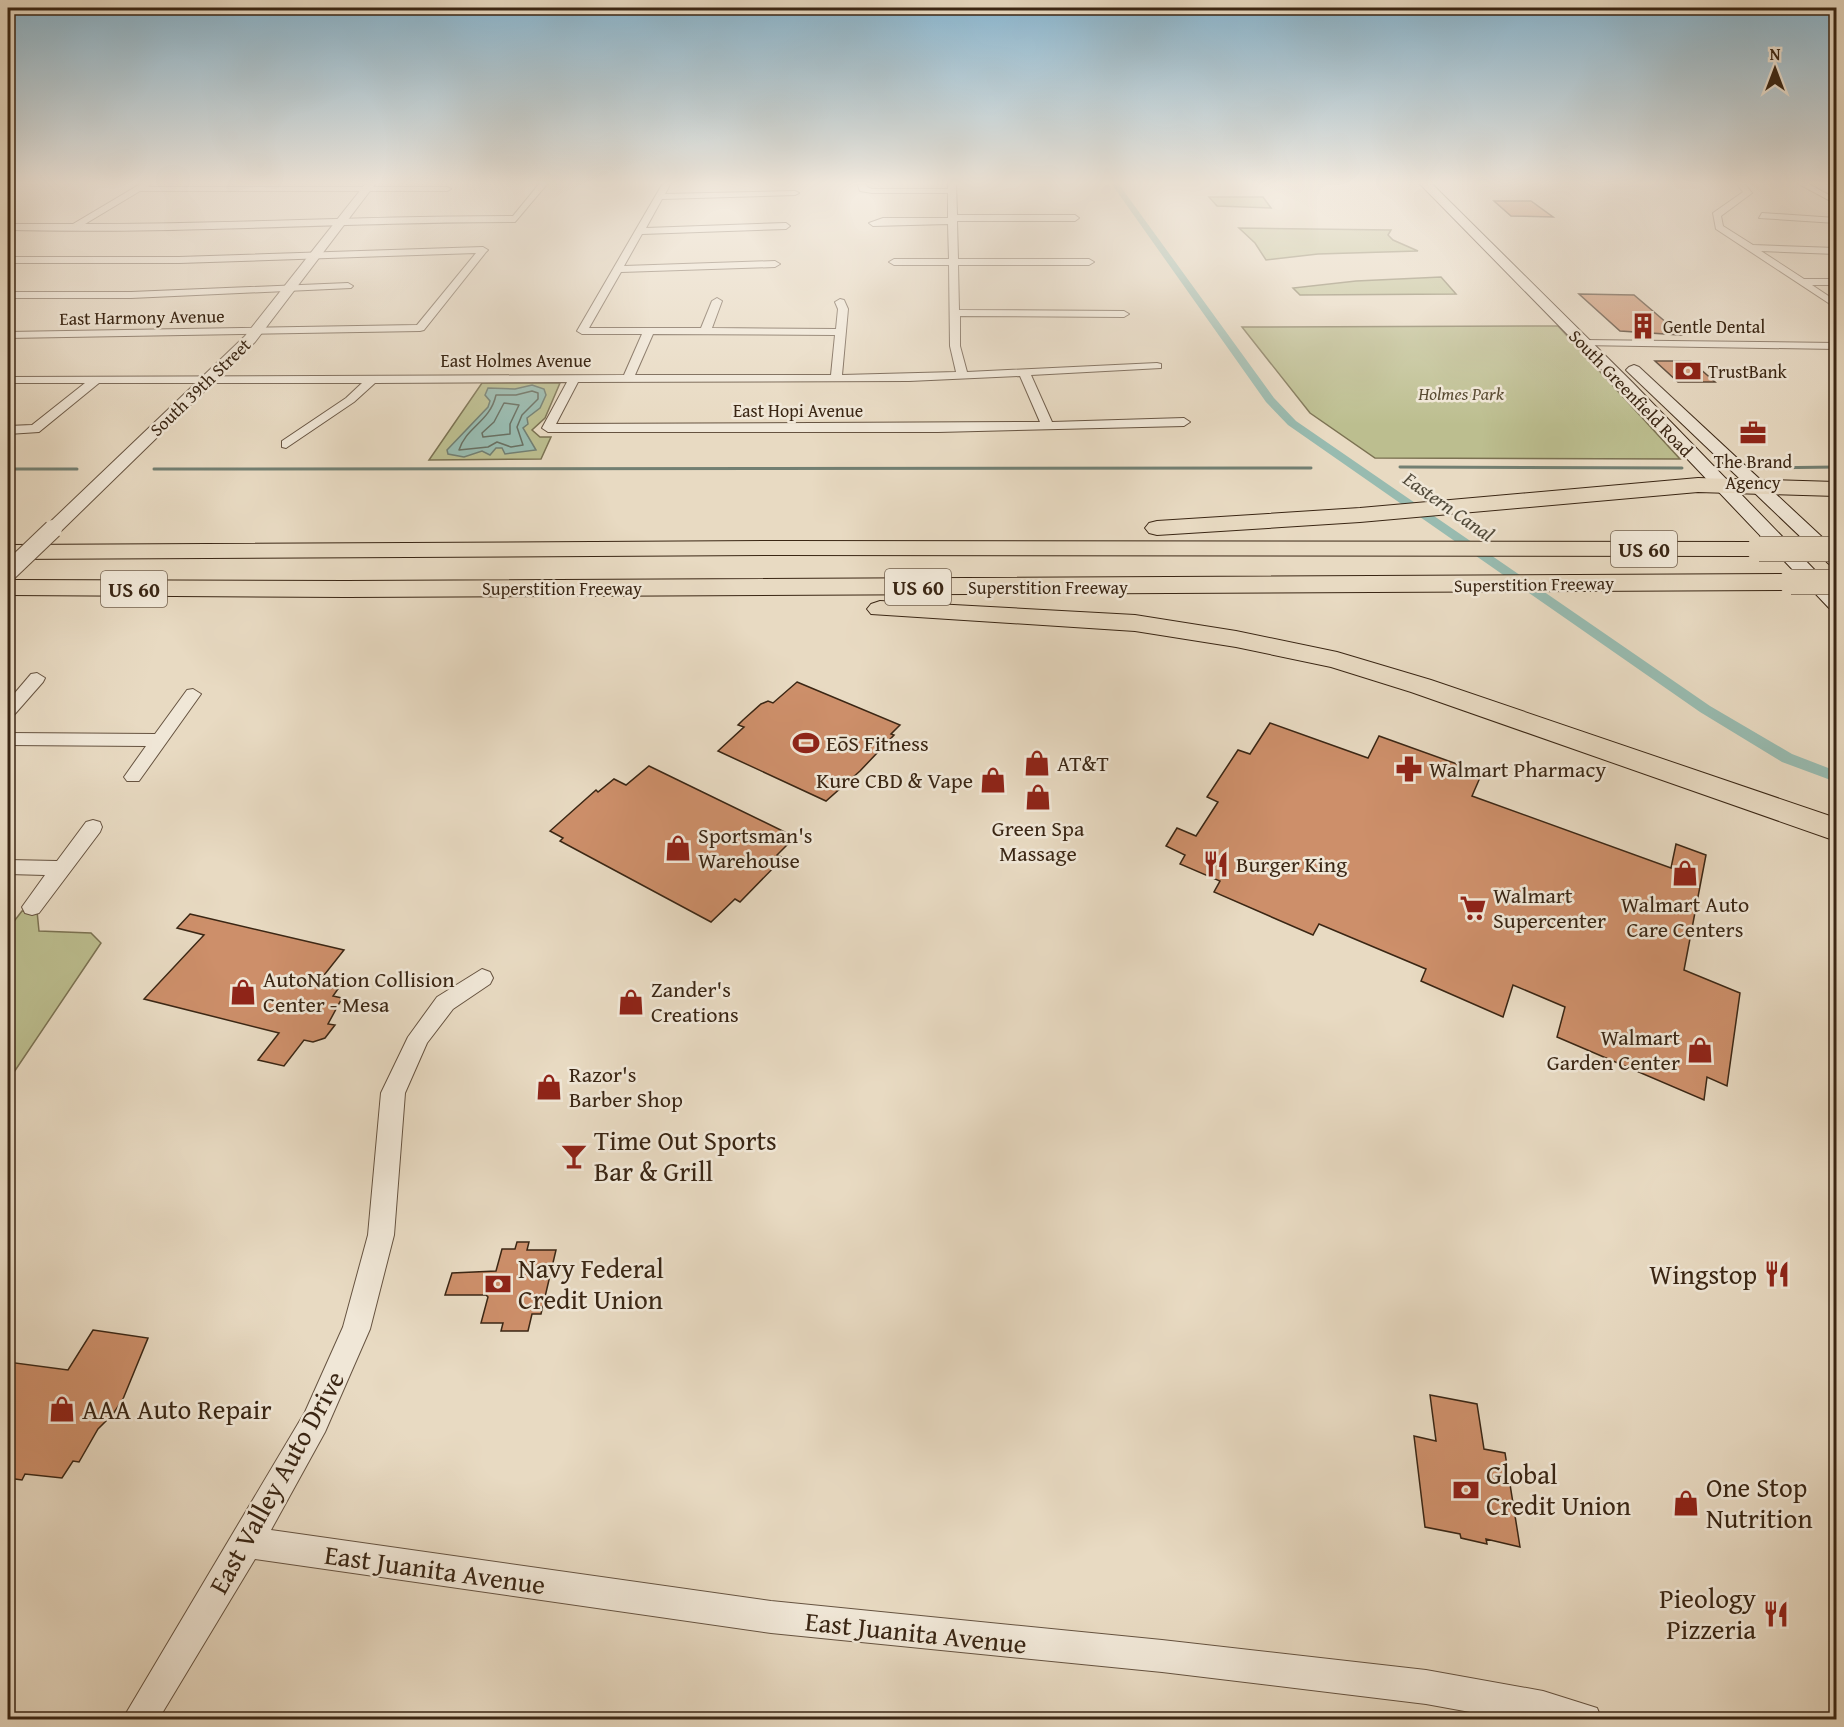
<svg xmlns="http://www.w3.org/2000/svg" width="1844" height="1727" viewBox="0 0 1844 1727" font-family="'Gentium Book Plus',serif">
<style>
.green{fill:#bcbe8f;stroke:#7b7252;stroke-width:1.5}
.water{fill:#98bbb0;stroke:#727f72;stroke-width:1.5}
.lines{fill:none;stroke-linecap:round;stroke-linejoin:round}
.shore{stroke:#697062;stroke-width:1.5}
.stream{stroke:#727f72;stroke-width:3}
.canal{fill:#98bbb0;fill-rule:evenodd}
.building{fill:#cd8f6a;stroke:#3a2614;stroke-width:1.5}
.minor-casing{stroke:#665340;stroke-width:2}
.tertiary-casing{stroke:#665340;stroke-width:2}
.secondary-casing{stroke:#3a2614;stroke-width:2}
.motorway-casing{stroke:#3a2614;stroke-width:2}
.minor{fill:#f0e7d7;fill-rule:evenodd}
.tertiary{fill:#f0e7d7;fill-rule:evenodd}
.secondary{fill:#f0e7d7;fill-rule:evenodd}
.motorway{fill:#e8dac2;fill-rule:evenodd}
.tertiary-bridge-casing{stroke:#665340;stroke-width:20;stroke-linecap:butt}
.motorway-bridge-casing{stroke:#3a2614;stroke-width:26;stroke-linecap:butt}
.tertiary-bridge{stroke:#f0e7d7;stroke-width:18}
.motorway-bridge{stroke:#e8dac2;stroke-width:25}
.labels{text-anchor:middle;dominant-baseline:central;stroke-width:5;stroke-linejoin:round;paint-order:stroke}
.far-street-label{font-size:18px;fill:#3a2614;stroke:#f0e7d7}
.far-poi-label{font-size:18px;fill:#3a2614;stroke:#f0e7d7;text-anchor:start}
.far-park-label{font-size:18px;font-style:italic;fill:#5a4c33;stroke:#f0e7d7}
.far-water-label{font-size:20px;font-style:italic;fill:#524b3b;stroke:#f0e7d7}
.shield{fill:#f0e7d7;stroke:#71604e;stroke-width:1.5}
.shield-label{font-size:21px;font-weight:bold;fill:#3a2614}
.poi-label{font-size:22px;fill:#3a2614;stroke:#f0e7d7;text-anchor:start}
.near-poi-label{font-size:27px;fill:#3a2614;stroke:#f0e7d7;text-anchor:start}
.near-street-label{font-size:27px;fill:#3a2614;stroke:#f0e7d7}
</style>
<rect width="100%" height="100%" fill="#e8dac2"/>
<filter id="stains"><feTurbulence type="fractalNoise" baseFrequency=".00333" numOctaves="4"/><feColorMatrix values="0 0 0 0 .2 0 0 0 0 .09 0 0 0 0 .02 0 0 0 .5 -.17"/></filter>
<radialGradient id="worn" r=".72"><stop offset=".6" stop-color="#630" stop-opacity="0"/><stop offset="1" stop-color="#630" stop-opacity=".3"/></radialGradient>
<g class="green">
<path d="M1209 197H1263L1271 208 1217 206Z"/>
<path d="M1239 228 1391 230 1388 235 1393 240 1418 251 1318 254 1266 260 1255 243Z"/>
<path d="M1441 277 1456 294 1300 295 1293 288 1356 281Z"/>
<path d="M1558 326 1680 459 1375 458 1310 413 1242 327Z"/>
<path d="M482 383H560L545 418 532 430 540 437H551L541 459 429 460Z"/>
<path d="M22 911H37L39 931 91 933 101 943 8 1081V929Z"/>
</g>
<path class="water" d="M532 385 544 389 546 395 540 408 527 418 528 424 523 428 536 450 505 454 502 448H496L490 455 482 451 464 457 448 454 447 450 488 407 490 401 485 395 488 388 515 389Z"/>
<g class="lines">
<g class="shore">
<path d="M532 391 538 393V399L522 415 517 427 523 445 511 447 497 442 488 447 459 450C466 427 490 422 496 395H516Z"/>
<path d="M504 403 519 405 510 424V434L483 437 482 433 494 422Z"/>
</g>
<g class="stream">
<path d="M1400 467 1682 468"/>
<path d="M1758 468 1836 467"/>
<path d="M8 469H77"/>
<path d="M154 469 1311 468"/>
</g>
<path class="canal" d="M1111 183H1118L1274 398 1296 421 1710 706 1792 754 1836 771V782L1782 762 1700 712 1288 425 1266 402Z"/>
</g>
<g class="building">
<path d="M1494 201H1531L1553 217 1511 216Z"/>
<path d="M1579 294 1634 295 1681 335 1620 331Z"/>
<path d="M1655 361H1691L1715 382H1678Z"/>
<path d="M797 682 900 725 891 734 894 735 860 771 826 801 718 751 744 727 738 725 743 720 761 704 768 701 773 703Z"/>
<path d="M1270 723 1368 758 1379 736 1482 773 1472 796 1671 868 1676 844 1706 855 1684 970 1740 993 1727 1086 1707 1077 1704 1100 1557 1037 1565 1007 1513 985 1503 1017 1421 981 1426 969 1319 924 1313 935 1214 892 1220 881 1180 864 1185 855 1166 846 1177 828 1196 836 1218 802 1207 797 1238 750 1250 754Z"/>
<path d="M649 766 795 837 777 855 783 858 740 902 735 899 711 922 560 841 563 838 550 831 596 790 598 792 614 779 626 785Z"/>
<path d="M190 914 344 950 317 984 338 989 333 996 342 998 328 1024 335 1025 325 1038 313 1042 304 1040 284 1066 258 1060 279 1033 144 999 204 935 177 928Z"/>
<path d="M517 1242H529L527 1250H556L541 1314H532L528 1331H501L503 1323H481L488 1297 486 1295H445L452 1273 496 1271 502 1249H515Z"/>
<path d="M93 1330 148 1338 123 1399 113 1414 98 1429 79 1462 73 1461 62 1478 25 1474 22 1480 8 1478V1362L68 1370Z"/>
<path d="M1430 1395 1477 1404 1484 1449 1505 1453 1520 1547 1486 1539 1487 1544 1461 1538 1460 1534 1425 1527 1414 1436 1436 1441Z"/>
</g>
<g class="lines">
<g class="minor-casing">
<g id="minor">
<path d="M142 183H152L148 187H447L451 189 447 191H140L85 224C228 224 370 216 513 216L540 183H548L515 222C346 222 177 234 8 230V224H73Z"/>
<path d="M663 183H671L665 194 795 191 799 193 795 195 662 199 646 228 786 223 790 226 786 229 642 234 624 266 775 261 780 264 775 267 621 272 589 328H701L712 301 717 298 722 301 712 328 836 329 838 309 835 302 840 299 844 300 848 309 842 375 956 372 950 346 949 265H894L889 262 894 259H949L948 224 873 226 869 223 883 218H948V193H872L860 191 857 183H865L867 187 872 189H948V183H956L957 215H1075L1079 218 1075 221H957L958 259H1089L1094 262 1089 265H958L959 310 1124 311 1129 314 1124 317 960 316V346L967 372 1157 363 1161 364V368L1031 375 1052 422 1184 418 1190 422 1184 426 938 432H548L542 428 567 382 375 383 354 402 286 448 282 447V441L346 398 362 383H99L39 432 8 434V426L32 425 85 383H8V377L624 375 642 334H582L577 331ZM653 334 835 335 831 375H635ZM1020 376 1040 422 556 424 578 382 909 381Z"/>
<path d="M1736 183H1744L1752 193 1721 216 1723 226 1753 245 1836 248V254L1761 251 1804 279H1836V285H1812L1836 301V308L1716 229 1713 213 1743 192Z"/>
<path d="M1797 183H1807L1836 199V204Z"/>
<path d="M1762 213 1836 218V223L1759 218Z"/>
<path d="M483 247 488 250 486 252 424 330 420 331 8 338V332L417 325 476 253 179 263H8V257H179Z"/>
<path d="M348 283 353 286 351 288 131 298H8V292H131Z"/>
<path d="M1584 340 1836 343V349L1580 345 1579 343Z"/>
<path d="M37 673 45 678 43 682 14 715 8 716V701L31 674Z"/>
<path d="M193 689 201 694 139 781H127L124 777 146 746 8 745V733L155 734 187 690Z"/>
<path d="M93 820 100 822 102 827 100 832 39 913 32 915 25 913 22 907 45 875 8 874V860L57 861 86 822Z"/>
<path d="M482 969 490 972 493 978 490 984 453 1009 427 1043 405 1093 394 1235 370 1329 325 1432 271 1530 771 1601 1162 1640 1426 1670 1543 1691 1597 1708 1602 1720H1514L1426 1704 1162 1672 771 1633 255 1559 158 1720H122L305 1412 343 1327 368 1235 381 1093 408 1037 437 997Z"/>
</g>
</g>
<g class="tertiary-casing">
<path id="tertiary" d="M366 183H376L255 342 59 533H47L44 529 47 525 245 336Z"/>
</g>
<g class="secondary-casing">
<g id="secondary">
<path d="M1419 183H1431L1632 382 1836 592V610L1829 608 1620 388Z"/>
<path d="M1634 365 1639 367 1836 550V566L1829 564 1629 373 1626 370 1629 367Z"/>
</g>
</g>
<g class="motorway-casing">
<g id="motorway">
<path d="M1698 478 1836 482V496L1698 492 1360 522 1157 535 1149 533 1145 528 1149 523 1157 521 1360 508Z"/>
<path d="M775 541 1759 542 1768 544 1771 549 1768 554 1759 556 775 555 8 559V545Z"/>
<path d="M1791 574 1800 577 1804 582 1800 587 1791 590 346 597 8 595V580L346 581Z"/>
<path d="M880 601 1135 615 1236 631 1337 652 1431 680 1836 818V841L1411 692 1331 667 1236 647 1135 631 871 614 867 609 871 604Z"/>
</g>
</g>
<use href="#minor" class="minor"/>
<use href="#tertiary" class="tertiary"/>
<use href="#secondary" class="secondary"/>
<use href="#motorway" class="motorway"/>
<g class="tertiary-bridge-casing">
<path id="tertiary-bridge" d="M8 572 53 529"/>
</g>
<g class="motorway-bridge-casing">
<g id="motorway-bridge">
<path d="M1759 549H1836"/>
<path d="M1791 582H1836"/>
</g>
</g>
<use href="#tertiary-bridge" class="tertiary-bridge"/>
<use href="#motorway-bridge" class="motorway-bridge"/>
</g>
<linearGradient id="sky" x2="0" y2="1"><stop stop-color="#88b7d2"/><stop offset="0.43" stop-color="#f5eee4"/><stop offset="1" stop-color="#f5eee4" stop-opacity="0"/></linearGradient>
<rect width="1844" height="425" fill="url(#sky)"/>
<defs>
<g id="building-bare" transform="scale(2.07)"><path d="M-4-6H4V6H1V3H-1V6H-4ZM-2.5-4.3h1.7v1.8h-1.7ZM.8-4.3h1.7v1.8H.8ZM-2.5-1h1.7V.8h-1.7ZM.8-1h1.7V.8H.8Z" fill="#8f2418" stroke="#f0e7d7" stroke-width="2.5" paint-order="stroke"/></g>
<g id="bank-bare" transform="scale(2.07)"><path d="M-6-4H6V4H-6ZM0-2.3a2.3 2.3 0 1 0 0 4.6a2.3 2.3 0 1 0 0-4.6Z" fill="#8f2418" stroke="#f0e7d7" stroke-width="2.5" paint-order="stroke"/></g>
<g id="office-bare" transform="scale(2.07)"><path d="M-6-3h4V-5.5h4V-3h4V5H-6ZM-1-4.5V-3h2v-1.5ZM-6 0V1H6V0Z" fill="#8f2418" stroke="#f0e7d7" stroke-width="2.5" paint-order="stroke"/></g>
<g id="stadium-bare" transform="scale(2.07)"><path d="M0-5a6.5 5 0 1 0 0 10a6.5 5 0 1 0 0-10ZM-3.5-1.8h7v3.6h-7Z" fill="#8f2418" stroke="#f0e7d7" stroke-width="2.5" paint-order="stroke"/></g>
<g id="shop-bare" transform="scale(2.07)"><path d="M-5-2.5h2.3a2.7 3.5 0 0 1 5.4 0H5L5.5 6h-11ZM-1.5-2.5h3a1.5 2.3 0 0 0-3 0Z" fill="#8f2418" stroke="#f0e7d7" stroke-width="2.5" paint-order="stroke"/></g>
<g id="pharmacy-bare" transform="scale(2.07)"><path d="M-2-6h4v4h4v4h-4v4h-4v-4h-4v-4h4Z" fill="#8f2418" stroke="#f0e7d7" stroke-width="2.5" paint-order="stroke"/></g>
<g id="restaurant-bare" transform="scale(2.07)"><path d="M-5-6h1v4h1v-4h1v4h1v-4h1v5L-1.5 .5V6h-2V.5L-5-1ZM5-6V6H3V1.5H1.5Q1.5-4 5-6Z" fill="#8f2418" stroke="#f0e7d7" stroke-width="2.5" paint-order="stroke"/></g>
<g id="supermarket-bare" transform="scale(2.07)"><path d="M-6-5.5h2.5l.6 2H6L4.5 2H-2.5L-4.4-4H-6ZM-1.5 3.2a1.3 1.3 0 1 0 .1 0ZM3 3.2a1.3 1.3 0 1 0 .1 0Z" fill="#8f2418" stroke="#f0e7d7" stroke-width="2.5" paint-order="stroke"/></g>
<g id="bar-bare" transform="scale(2.07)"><path d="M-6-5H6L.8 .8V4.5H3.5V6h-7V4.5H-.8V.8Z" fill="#8f2418" stroke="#f0e7d7" stroke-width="2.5" paint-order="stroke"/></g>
</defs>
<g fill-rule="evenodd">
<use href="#building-bare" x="1643" y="326"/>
<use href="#bank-bare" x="1688" y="371"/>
<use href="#office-bare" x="1753" y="433"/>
<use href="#stadium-bare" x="806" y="743"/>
<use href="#shop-bare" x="1037" y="763"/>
<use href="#pharmacy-bare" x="1409" y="769"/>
<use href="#shop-bare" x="993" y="780"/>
<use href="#shop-bare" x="1038" y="797"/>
<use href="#shop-bare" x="678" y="848"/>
<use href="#restaurant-bare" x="1216" y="864"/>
<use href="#shop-bare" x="1685" y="873"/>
<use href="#supermarket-bare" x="1473" y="908"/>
<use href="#shop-bare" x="243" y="992"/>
<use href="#shop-bare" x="631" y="1002"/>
<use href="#shop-bare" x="1700" y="1050"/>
<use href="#shop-bare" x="549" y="1087"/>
<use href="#bar-bare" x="574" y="1156"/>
<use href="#restaurant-bare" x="1777" y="1274"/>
<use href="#bank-bare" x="498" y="1284"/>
<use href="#shop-bare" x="62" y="1409"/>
<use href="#bank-bare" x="1466" y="1490"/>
<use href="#shop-bare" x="1686" y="1503"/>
<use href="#restaurant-bare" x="1776" y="1614"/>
</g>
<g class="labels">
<g class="far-street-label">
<text transform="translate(142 317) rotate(-1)">East Harmony Avenue</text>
<text x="516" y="360">East Holmes Avenue</text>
<text transform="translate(200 387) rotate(-44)">South 39th Street</text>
<text transform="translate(1631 393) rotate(46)">South Greenfield Road</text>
<text x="798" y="410">East Hopi Avenue</text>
<text transform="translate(1534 584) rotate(-1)">Superstition Freeway</text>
<text x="1048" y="587">Superstition Freeway</text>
<text x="562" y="588">Superstition Freeway</text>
</g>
<g class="far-poi-label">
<text x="1663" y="326">Gentle Dental</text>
<text x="1708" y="371">TrustBank</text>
<text x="1753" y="461" text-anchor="middle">The Brand<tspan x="1753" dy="21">Agency</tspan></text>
</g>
<g class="far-park-label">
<text x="1461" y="393">Holmes Park</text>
</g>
<g class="far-water-label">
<text transform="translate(1449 506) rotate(35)">Eastern Canal</text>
</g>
<g class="shield">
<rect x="1611" y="531" width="66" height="36" rx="4.5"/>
<rect x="885" y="569" width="66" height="36" rx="4.5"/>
<rect x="101" y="571" width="66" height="36" rx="4.5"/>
</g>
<g class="shield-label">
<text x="1644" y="549">US 60</text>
<text x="918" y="587">US 60</text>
<text x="134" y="589">US 60</text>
</g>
<g class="poi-label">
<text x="826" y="743">EōS Fitness</text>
<text x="1057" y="763">AT&amp;T</text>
<text x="1429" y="769">Walmart Pharmacy</text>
<text x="973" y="780" text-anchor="end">Kure CBD &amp; Vape</text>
<text x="1038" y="828" text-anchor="middle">Green Spa<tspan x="1038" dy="25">Massage</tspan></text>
<text x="698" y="835">Sportsman's<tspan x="698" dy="25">Warehouse</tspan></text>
<text x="1236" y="864">Burger King</text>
<text x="1493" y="895">Walmart<tspan x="1493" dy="25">Supercenter</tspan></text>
<text x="1685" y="904" text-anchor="middle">Walmart Auto<tspan x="1685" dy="25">Care Centers</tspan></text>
<text x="263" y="979">AutoNation Collision<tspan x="263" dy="25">Center - Mesa</tspan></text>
<text x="651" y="989">Zander's<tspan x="651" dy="25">Creations</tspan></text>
<text x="1680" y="1037" text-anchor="end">Walmart<tspan x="1680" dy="25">Garden Center</tspan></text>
<text x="569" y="1074">Razor's<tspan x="569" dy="25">Barber Shop</tspan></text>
</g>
<g class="near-poi-label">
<text x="594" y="1140">Time Out Sports<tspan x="594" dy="31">Bar &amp; Grill</tspan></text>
<text x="518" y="1268">Navy Federal<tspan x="518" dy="31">Credit Union</tspan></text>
<text x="1757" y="1274" text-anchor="end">Wingstop</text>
<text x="82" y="1409">AAA Auto Repair</text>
<text x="1486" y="1474">Global<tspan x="1486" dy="31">Credit Union</tspan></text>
<text x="1706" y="1487">One Stop<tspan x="1706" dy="31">Nutrition</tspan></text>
<text x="1756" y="1598" text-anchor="end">Pieology<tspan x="1756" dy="31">Pizzeria</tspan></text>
</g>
<g class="near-street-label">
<text transform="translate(276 1482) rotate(-61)">East Valley Auto Drive</text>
<text transform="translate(435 1569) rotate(8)">East Juanita Avenue</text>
<text transform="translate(916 1632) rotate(6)">East Juanita Avenue</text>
</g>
</g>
<rect width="1844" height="1727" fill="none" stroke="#e8dac2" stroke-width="30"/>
<rect x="9" y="9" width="1826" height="1709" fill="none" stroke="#3a2614" stroke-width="3"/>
<rect x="15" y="15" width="1814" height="1697" fill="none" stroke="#3a2614" stroke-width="1.5"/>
<g transform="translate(1775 69)" stroke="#f0e7d7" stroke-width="4.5" paint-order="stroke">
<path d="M0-4.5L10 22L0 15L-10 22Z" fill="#3a2614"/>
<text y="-9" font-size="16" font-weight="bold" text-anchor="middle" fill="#3a2614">N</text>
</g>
<rect width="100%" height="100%" filter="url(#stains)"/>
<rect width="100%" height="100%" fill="url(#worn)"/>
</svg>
